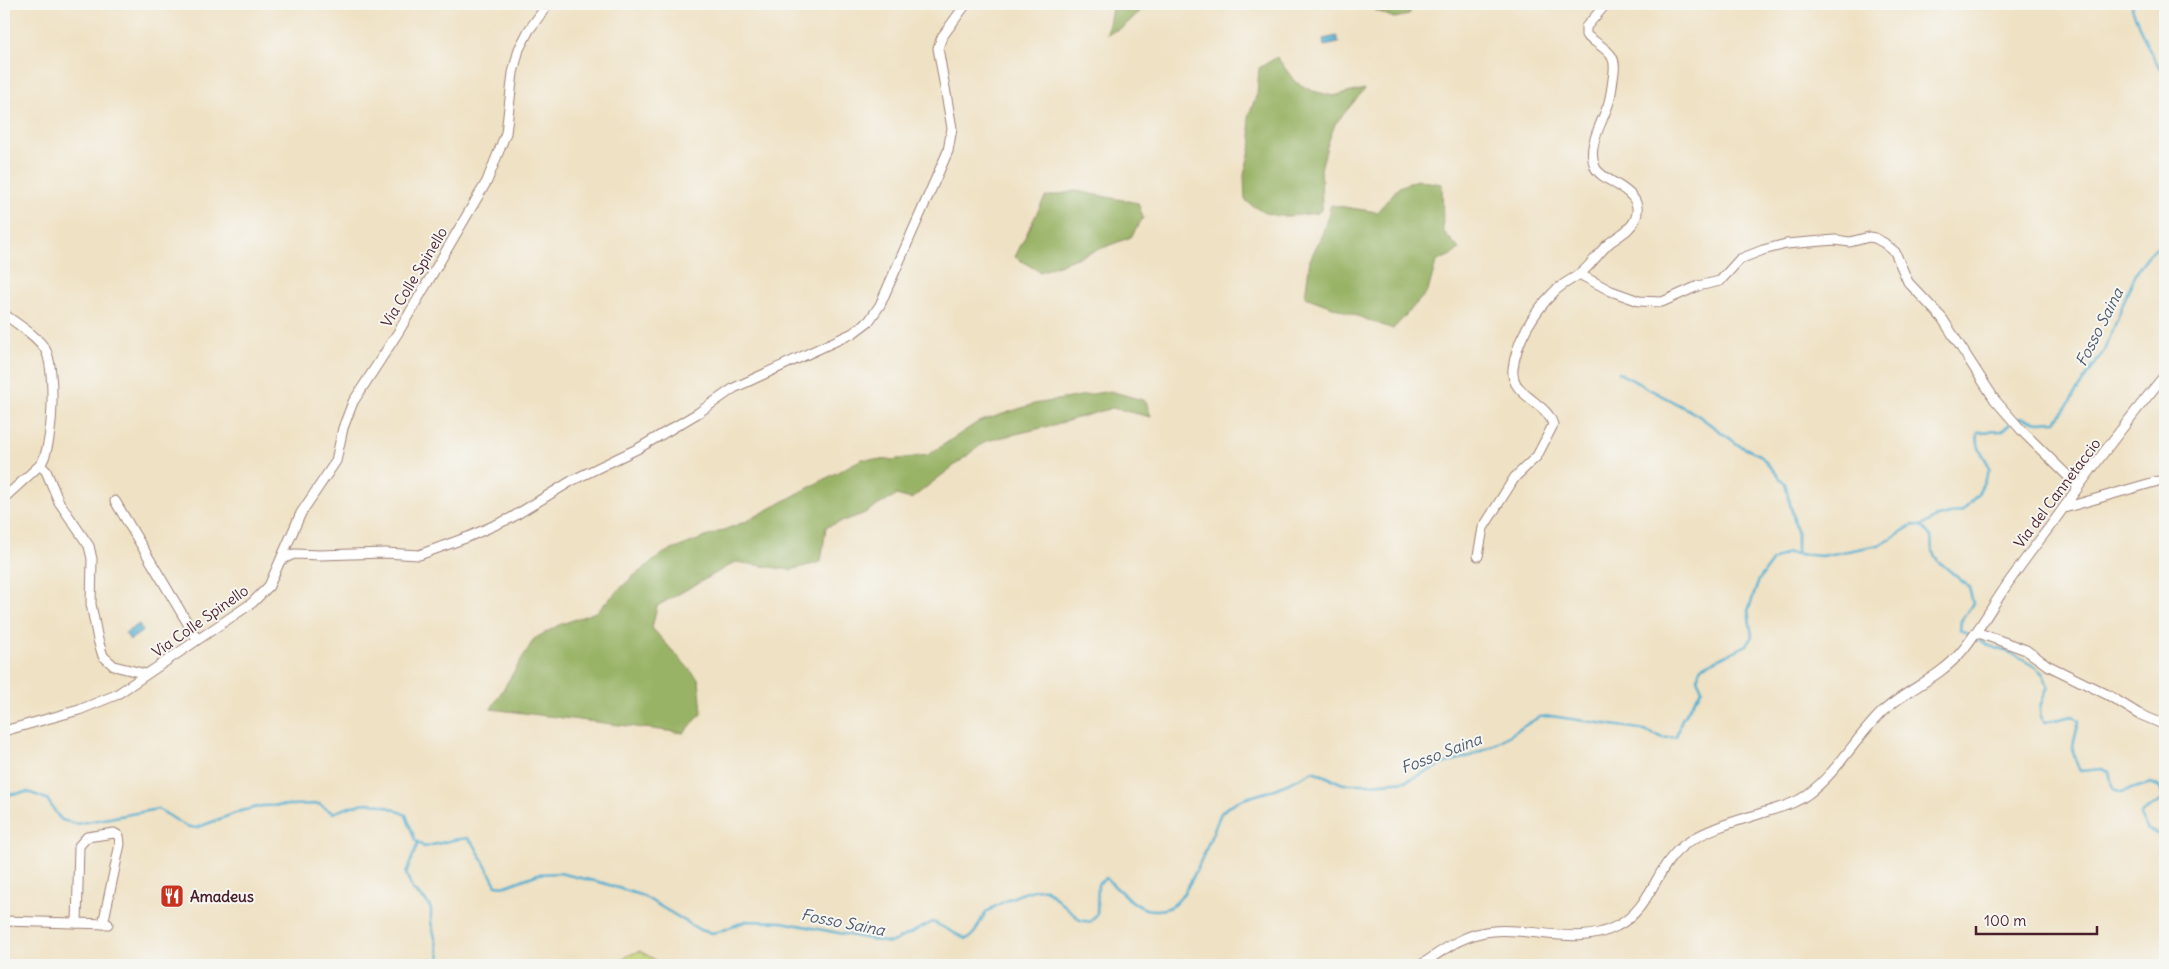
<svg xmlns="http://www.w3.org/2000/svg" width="2169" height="969" viewBox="0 0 2169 969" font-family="Delius,sans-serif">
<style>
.green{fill:#c2d174;stroke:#867850}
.forest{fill:#99b366;stroke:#726948}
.water{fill:#52afd0;stroke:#4e677e}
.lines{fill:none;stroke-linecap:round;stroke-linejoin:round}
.stream{stroke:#52afd0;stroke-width:2.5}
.minor-casing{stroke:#9c8077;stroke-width:11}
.minor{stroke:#fff;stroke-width:9}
.labels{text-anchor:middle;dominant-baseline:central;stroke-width:4;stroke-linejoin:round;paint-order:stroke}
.street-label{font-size:15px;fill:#4a1f2b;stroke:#f6f6f2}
.poi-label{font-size:15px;font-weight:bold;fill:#4a1f2b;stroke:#f6f6f2;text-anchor:start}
.water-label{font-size:16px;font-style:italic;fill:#4d596d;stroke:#f6f6f2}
</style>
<rect width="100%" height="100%" fill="#f6f6f2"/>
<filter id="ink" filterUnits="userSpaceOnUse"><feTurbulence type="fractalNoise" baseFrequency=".02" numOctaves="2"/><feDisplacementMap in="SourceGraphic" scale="10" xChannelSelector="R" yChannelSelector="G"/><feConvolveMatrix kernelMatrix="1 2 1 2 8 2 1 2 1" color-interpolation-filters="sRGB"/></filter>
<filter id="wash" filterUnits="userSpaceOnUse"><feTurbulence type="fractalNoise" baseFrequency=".0096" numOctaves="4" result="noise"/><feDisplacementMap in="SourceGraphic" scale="20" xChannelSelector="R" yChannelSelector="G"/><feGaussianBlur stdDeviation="1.12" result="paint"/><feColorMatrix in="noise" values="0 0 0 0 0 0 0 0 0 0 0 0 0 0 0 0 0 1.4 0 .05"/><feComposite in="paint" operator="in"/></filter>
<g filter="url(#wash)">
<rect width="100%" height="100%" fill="#efe1c3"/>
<path class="green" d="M640 951 659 962 669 965H605L608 959 619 962 629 955Z"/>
<g class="forest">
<path d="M1113 4H1148L1123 27 1107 34Z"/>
<path d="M1376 4H1413L1409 15 1394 18 1375 10Z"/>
<path d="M1277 57 1295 82 1313 91 1333 96 1365 89 1335 124 1328 143 1321 169 1322 208 1318 213C1286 216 1272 222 1245 200L1244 175 1252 142 1248 117 1257 94 1259 68Z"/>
<path d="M1416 180 1442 184 1443 231 1459 249 1453 254 1436 262 1428 291 1393 329 1305 297 1310 260 1323 232 1331 205 1377 212 1399 187Z"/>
<path d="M1076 191 1138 203 1143 218 1131 237 1040 272 1015 257 1045 197Z"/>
<path d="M1110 391 1146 401 1151 417 1112 408 1050 426 986 441 911 499 896 495 863 514 826 527 821 562 790 570 736 562 657 606 652 628 699 680 702 713 684 733 491 709 534 639 559 625 596 612 631 578 664 553 747 521 862 459 891 460 928 455 978 422 1034 404Z"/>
</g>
<g class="water">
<path d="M1337 36 1339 43 1324 46 1323 39Z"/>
<path d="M139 624 143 631 130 640 125 633Z"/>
</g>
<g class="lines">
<g class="stream">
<path d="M2133 4 2132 8C2141 30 2149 56 2165 74"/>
<path d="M1619 373 1696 414 1740 446 1760 455 1785 484 1797 531V553"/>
<path d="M2016 421 2020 418 2039 422 2056 421C2065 410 2072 398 2080 386 2087 375 2095 365 2102 354 2120 323 2131 257 2165 243"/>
<path d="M1922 526 1931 537 1932 551 1938 561 1969 587 1973 603 1961 621 1960 630 1990 646 2011 653 2035 667 2043 674 2048 686C2044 698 2034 712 2045 722L2073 716 2079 721C2074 745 2068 746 2080 771L2102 769 2109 772 2113 789 2122 792 2151 783 2160 787 2163 797C2158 806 2146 807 2140 816L2147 829 2165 838"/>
<path d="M4 795 28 792 47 799 58 816 62 820 76 824 158 809 186 826 196 828 241 811 262 806 319 804 333 813C367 800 373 799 406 815L415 840 424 847 453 840 468 838 475 846 496 885 506 886 538 874 559 873 603 883 643 896 700 930 712 933 721 931 746 921 782 922 890 943 933 922 966 939C978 935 978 920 987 912 998 903 1032 887 1046 889L1080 920 1090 922 1097 914 1098 884 1106 878C1115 887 1133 905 1146 909 1153 911 1166 910 1172 906 1190 895 1212 833 1221 813 1234 799 1252 797 1270 791 1285 785 1300 779 1313 771L1343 784H1371L1406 781 1443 764 1470 756 1492 746 1539 717 1551 716 1639 729 1664 738 1676 737 1682 719 1702 689 1697 678 1702 667 1747 645 1752 636 1748 611 1759 580 1773 560 1787 553 1822 556 1879 545 1913 525 1922 526 1934 518 1962 511 1978 494 1990 469C1985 453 1975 452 1978 432L2002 431 2011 423"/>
<path d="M418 843 406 873 412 889 426 901 431 909V922L442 965"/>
</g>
</g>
</g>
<g filter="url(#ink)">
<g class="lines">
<g class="minor-casing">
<g id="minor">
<path d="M1579 274 1611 291 1639 301 1662 302 1698 286 1720 281 1740 259 1763 250 1786 244 1835 240 1850 242 1869 237 1875 238 1884 243 1895 252 1908 282 1942 318 1995 400 2023 432 2078 486"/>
<path d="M4 314C17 324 36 335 45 349 56 366 54 449 40 465L46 471 59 502 89 546 92 559 91 604 98 640 103 656 114 666 146 674"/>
<path d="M4 498 40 465"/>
<path d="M115 501 197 639"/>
<path d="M2064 508 2165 479"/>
<path d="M1478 556 1483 528 1515 477 1537 456 1553 425C1547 401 1510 396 1513 369 1516 341 1534 312 1553 293 1561 284 1572 280 1581 273 1591 265 1598 254 1607 245 1616 237 1630 231 1635 220 1648 189 1601 183 1595 167 1586 146 1603 122 1609 102 1611 95 1612 87 1613 79 1614 72 1616 64 1612 57 1607 48 1594 42 1586 35V27L1606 4"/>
<path d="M281 560 294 554 320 555 385 553 419 555 468 537 511 518 573 480 639 448 698 413 734 388 853 333 869 321 880 305 948 151 952 128 938 48 942 37 966 4"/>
<path d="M1976 632 2026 650 2047 665 2108 695 2139 714 2165 725"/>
<path d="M4 731 79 710 116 695 252 603 269 586 301 513 336 461 343 428 353 402 399 331 487 181 506 133 513 73 519 49 529 30 548 4"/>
<path d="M4 921 108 924"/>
<path d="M77 923 79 846 87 837 114 833 119 836 120 844 103 924"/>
<path d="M1421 965C1443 950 1465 933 1493 931 1533 927 1579 947 1617 926 1653 908 1655 864 1687 843 1709 828 1737 821 1762 813 1778 808 1795 804 1808 794 1838 772 1855 738 1882 712 1907 689 1940 678 1962 651 1982 627 1997 597 2016 572 2031 550 2049 529 2064 507 2096 462 2130 417 2165 375"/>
</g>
</g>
<use href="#minor" class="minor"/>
</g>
</g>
<defs>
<g id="restaurant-square" transform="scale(1.25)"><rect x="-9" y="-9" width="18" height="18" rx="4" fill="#c8321e" stroke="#f6f6f2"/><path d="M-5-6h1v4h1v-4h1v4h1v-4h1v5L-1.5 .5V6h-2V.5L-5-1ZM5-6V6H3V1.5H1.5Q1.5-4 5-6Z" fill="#fff"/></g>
</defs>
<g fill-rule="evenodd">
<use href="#restaurant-square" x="172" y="896"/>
</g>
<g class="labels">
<g class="street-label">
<text transform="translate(414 277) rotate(-59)">Via Colle Spinello</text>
<text transform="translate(2057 493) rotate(-53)">Via del Cannetaccio</text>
<text transform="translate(200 621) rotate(-35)">Via Colle Spinello</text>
</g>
<g class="poi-label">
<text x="190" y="896">Amadeus</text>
</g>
<g class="water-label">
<text transform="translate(2099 327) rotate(-63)">Fosso Saina</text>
<text transform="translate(1441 753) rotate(-21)">Fosso Saina</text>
<text transform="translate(843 922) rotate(11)">Fosso Saina</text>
</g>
</g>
<rect width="2169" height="969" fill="none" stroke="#f6f6f2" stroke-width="20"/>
<path d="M1976 926v8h121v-8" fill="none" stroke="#4a1f2b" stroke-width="2.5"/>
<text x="1984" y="926" font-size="15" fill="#4a1f2b" stroke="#f6f6f2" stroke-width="4" paint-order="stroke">100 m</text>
</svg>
